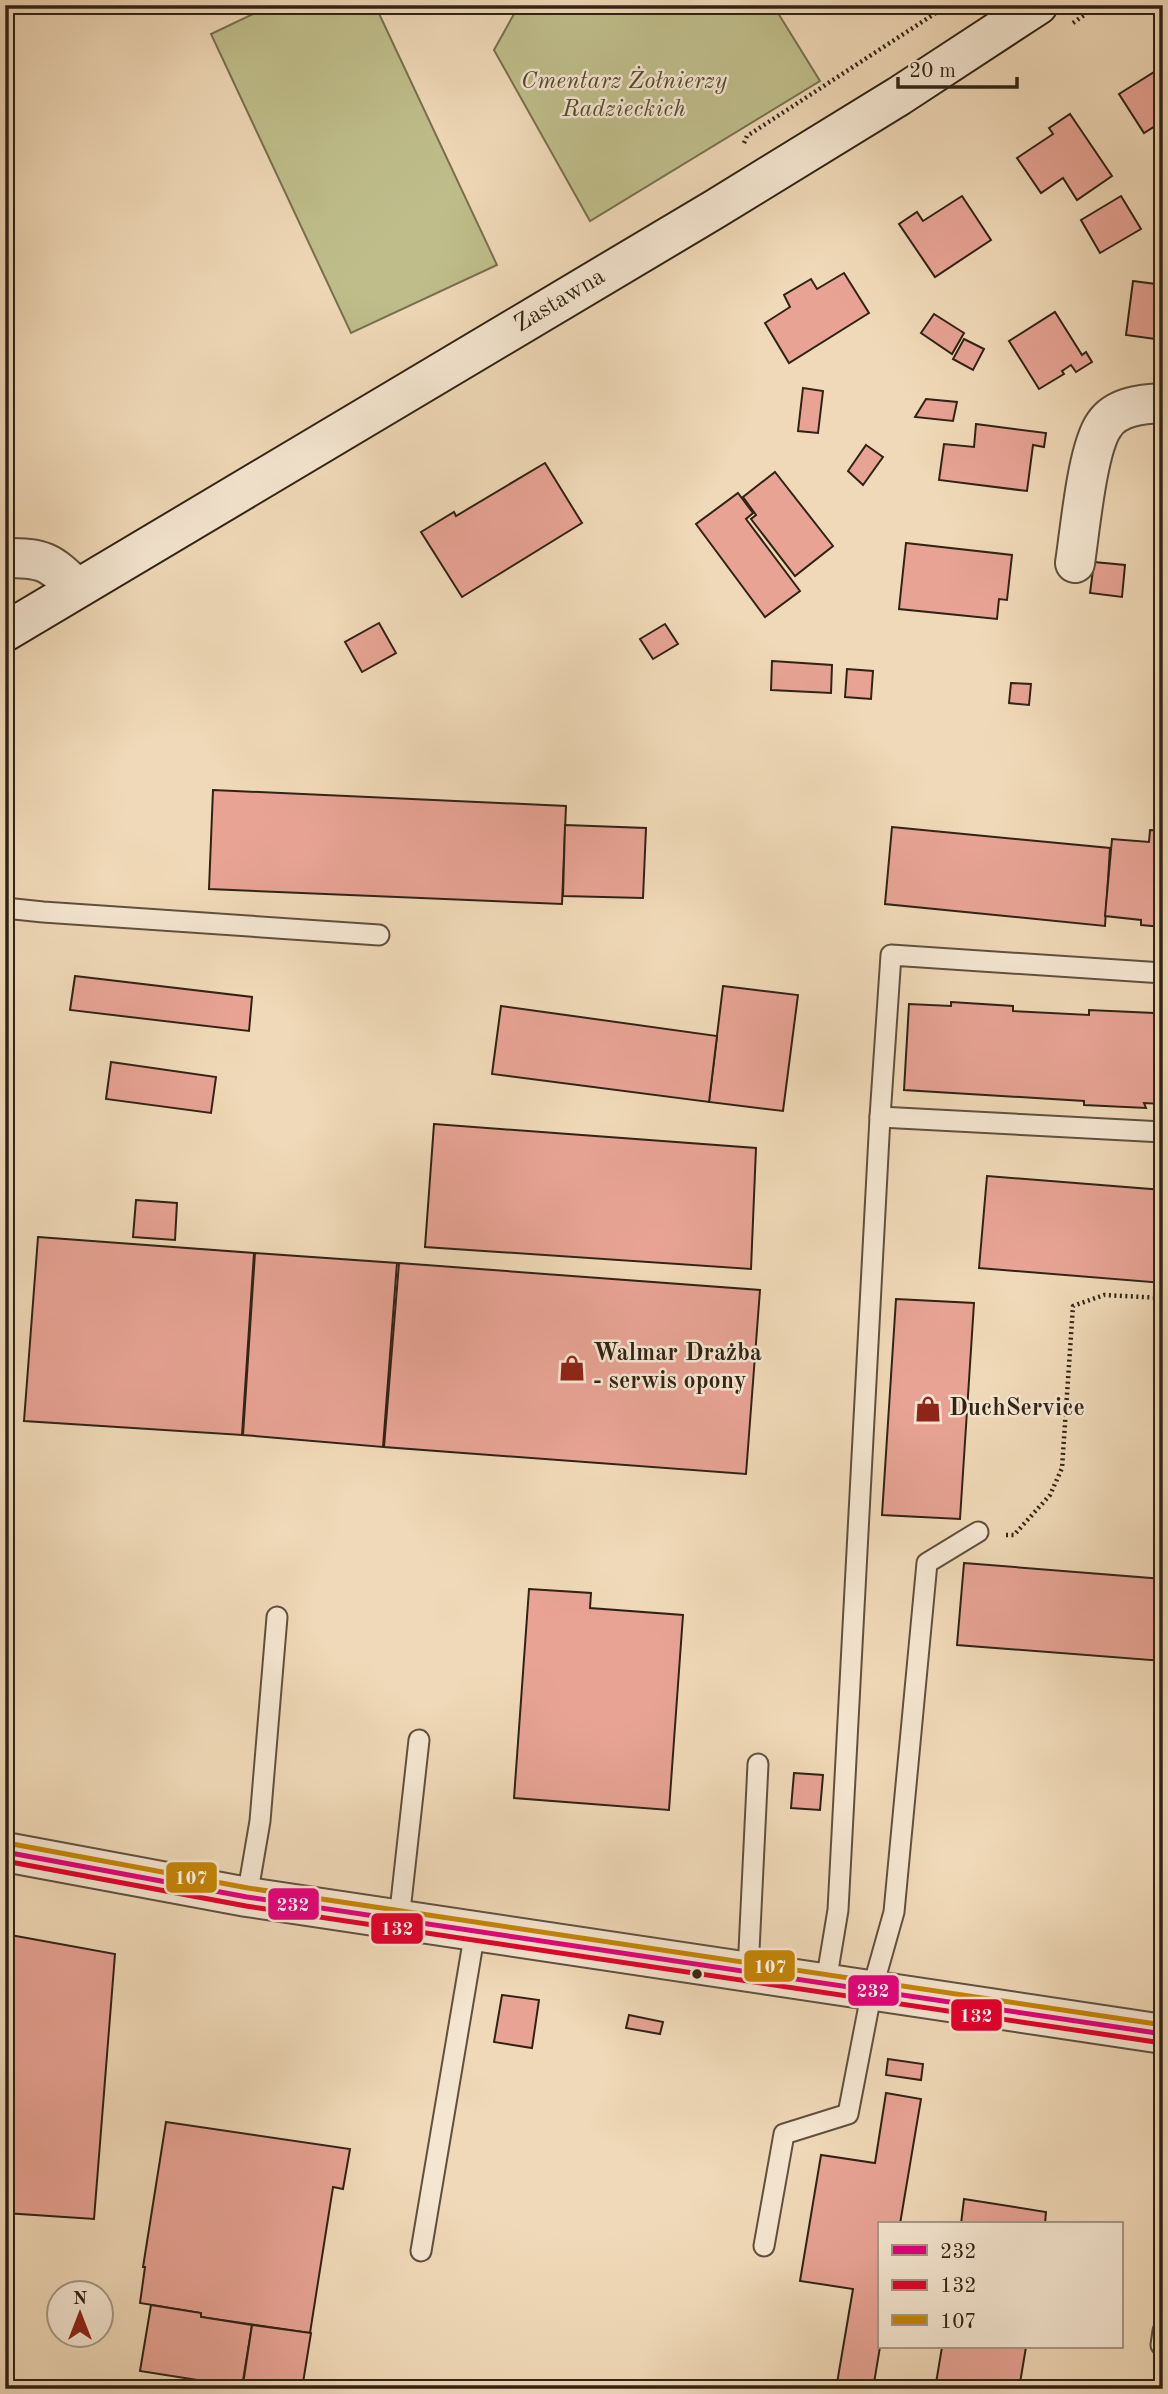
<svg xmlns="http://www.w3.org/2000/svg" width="1168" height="2394" viewBox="0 0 1168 2394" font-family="'Old Standard TT',serif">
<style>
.green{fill:#bfbe8b;stroke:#787050;stroke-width:2}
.building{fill:#e8a395;stroke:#312314;stroke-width:2}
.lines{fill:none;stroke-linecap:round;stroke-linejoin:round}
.service-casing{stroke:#61503d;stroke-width:23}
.minor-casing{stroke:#61503d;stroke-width:42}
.tertiary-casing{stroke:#61503d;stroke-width:42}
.secondary-casing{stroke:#312314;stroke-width:42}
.path{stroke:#312314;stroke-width:4.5;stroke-dasharray:2 3.5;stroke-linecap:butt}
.service{stroke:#f5e6d1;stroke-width:19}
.minor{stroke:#f5e6d1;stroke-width:38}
.tertiary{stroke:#f5e6d1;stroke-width:38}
.secondary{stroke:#f5e6d1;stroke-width:38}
.bus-1-casing{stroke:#f5e6d1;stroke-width:10}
.bus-2-casing{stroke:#f5e6d1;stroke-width:10}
.bus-3-casing{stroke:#f5e6d1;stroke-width:10}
.bus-1{stroke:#e5007d;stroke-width:5}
.bus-2{stroke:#e4002b;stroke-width:5}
.bus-3{stroke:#c68505;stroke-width:5}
.bus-dot{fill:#312314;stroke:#f5e6d1;stroke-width:2.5}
.labels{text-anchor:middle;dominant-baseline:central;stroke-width:5;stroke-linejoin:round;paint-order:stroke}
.park-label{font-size:24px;font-style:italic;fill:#544a32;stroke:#f5e6d1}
.street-label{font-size:24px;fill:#312314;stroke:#f5e6d1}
.poi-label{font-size:24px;font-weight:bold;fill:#312314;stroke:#f5e6d1;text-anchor:start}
.line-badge{stroke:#f5e6d1;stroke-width:2.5}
.badge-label{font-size:19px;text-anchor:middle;font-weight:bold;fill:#fff}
</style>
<rect width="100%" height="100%" fill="#f0d9b8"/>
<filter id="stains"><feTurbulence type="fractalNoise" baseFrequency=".00286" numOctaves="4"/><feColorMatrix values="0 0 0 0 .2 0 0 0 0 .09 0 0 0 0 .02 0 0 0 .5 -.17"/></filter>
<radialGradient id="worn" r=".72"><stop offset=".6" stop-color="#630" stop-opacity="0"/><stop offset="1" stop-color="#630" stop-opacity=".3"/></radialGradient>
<g class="green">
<path d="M272 5H375L497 265 351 333 211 34Z"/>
<path d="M519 5H773L820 81 590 221 494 50Z"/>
</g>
<g class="building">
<path d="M1159 69 1163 71V121L1144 133 1119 94Z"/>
<path d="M1070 114 1112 176 1077 200 1063 178 1041 193 1017 158 1053 134 1049 128Z"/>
<path d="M962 196 991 240 935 277 899 224 917 212 923 221Z"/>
<path d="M1121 196 1141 229 1100 253 1081 220Z"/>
<path d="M844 273 869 313 789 363 765 323 790 307 784 295 811 279 817 289Z"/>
<path d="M1133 281 1163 285V340L1126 335Z"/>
<path d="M1055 312 1082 355 1086 352 1092 362 1076 372 1071 365 1062 371 1064 374 1039 389 1009 341Z"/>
<path d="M934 314 964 333 952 354 921 333Z"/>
<path d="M964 339 984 349 973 370 953 359Z"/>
<path d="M803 388 823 391 818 433 798 431Z"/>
<path d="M926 399 957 402 953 421 915 417Z"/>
<path d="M976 424 1046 433 1044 447 1033 445 1027 491 939 480 944 444 974 447Z"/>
<path d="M866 445 883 457 863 485 848 471Z"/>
<path d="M545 463 582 523 462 597 421 532 454 512 456 516Z"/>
<path d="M775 472 833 546 795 576 751 519 756 515 743 497Z"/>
<path d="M738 493 753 513 746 519 800 591 765 617 696 524Z"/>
<path d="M906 543 1012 555 1007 600 999 599 997 619 899 609Z"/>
<path d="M1094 562 1125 565 1122 597 1090 593Z"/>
<path d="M379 623 396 653 362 672 345 642Z"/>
<path d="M665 624 678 644 653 659 640 639Z"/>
<path d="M772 661 832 665 831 693 771 690Z"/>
<path d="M847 669 873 671 871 699 845 697Z"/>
<path d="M1011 683 1031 684 1029 705 1009 703Z"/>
<path d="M213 790 566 806 562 904 209 889Z"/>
<path d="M565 825 646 828 643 898 563 896Z"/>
<path d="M892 827 1110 848 1105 926 885 904Z"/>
<path d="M1150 830 1163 831V927L1141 925V920L1105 916 1112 839 1149 842Z"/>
<path d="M75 976 252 997 249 1031 70 1010Z"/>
<path d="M723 986 798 995 783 1111 709 1102Z"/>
<path d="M951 1002 1013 1006V1011L1089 1015V1010L1154 1013V1020H1163V1104L1144 1103 1146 1108 1084 1105V1101L904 1090 909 1004 951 1006Z"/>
<path d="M501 1006 717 1036 709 1102 492 1074Z"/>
<path d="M111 1062 216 1077 211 1113 106 1099Z"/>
<path d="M434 1124 756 1148 751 1269 425 1247Z"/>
<path d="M987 1176 1163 1190V1283L979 1268Z"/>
<path d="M136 1200 177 1203 175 1240 133 1237Z"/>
<path d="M38 1237 254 1253 242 1435 24 1421Z"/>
<path d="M255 1253 397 1263 383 1447 243 1435Z"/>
<path d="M399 1263 760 1290 746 1474 384 1447Z"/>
<path d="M896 1299 974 1303 960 1519 882 1515Z"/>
<path d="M964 1563 1163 1579V1661L957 1645Z"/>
<path d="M529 1589 591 1593 590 1608 683 1615 669 1810 514 1798Z"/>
<path d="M794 1773 823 1775 820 1810 791 1808Z"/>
<path d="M5 1934 115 1954 94 2219 5 2213Z"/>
<path d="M502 1995 539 2000 532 2048 494 2042Z"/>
<path d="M629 2015 663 2022 660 2034 626 2028Z"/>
<path d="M888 2059 923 2064 921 2080 886 2075Z"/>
<path d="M886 2093 921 2099 900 2224H879L880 2347 873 2389H836L853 2289 800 2281 821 2155 875 2163Z"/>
<path d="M166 2122 350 2149 343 2189 333 2187 310 2333 201 2317V2313L140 2303 145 2267H143Z"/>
<path d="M964 2199 1046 2212 1045 2224H961Z"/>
<path d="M151 2305 201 2313V2317L252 2325 242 2387 140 2371Z"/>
<path d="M252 2325 311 2333 302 2389H275L243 2384Z"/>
<path d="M942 2347H1026L1019 2389H935Z"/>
</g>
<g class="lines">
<g class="service-casing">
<g id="service">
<path d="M5 908 43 912 379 935"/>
<path d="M880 1117 1163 1132"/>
<path d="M247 1897 260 1821 277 1617"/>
<path d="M399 1920 419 1740"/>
<path d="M748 1971 758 1764"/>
<path d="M826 1982 838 1910 880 1117 891 955 1163 973"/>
<path d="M764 2246 784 2134 848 2114 872 1990 894 1912 927 1563 978 1532"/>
<path d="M421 2251 475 1931"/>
<path d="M1161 2345 1163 2331"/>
</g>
</g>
<g class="minor-casing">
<g id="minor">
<path d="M5 558C44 558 49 561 77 588"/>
<path d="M1075 563C1080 531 1087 449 1104 425 1116 406 1143 404 1163 403"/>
</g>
</g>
<g class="tertiary-casing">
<path id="tertiary" d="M5 1852 247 1897 1163 2034"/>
</g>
<g class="secondary-casing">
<path id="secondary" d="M5 632 715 209 899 96 1038 5"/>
</g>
<g class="path">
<path d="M1073 23 1098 5"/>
<path d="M744 143 747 136 948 5"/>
<path d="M1006 1535H1014L1050 1495 1062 1468 1073 1306 1104 1295 1163 1298"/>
</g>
<use href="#service" class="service"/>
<use href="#minor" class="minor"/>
<use href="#tertiary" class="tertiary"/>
<use href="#secondary" class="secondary"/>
<g class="bus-1-casing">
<path id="bus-1" d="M5 1852 247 1897 1163 2034"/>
</g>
<g class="bus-2-casing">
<path id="bus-2" d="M5 1861 246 1906 1162 2043"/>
</g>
<g class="bus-3-casing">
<path id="bus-3" d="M7 1843 248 1888 1163 2025"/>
</g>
<use href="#bus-1" class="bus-1"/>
<use href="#bus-2" class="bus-2"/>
<use href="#bus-3" class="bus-3"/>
</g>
<defs>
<g id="shop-bare" transform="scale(2.1)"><path d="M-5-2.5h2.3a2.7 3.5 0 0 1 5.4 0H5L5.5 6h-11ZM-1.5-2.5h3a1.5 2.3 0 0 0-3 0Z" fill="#8f2418" stroke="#f5e6d1" stroke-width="2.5" paint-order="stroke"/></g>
</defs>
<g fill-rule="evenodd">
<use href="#shop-bare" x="572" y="1368"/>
<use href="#shop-bare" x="928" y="1409"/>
</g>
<circle class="bus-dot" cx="697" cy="1974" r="6"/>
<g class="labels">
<g class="park-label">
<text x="624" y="82">Cmentarz Żołnierzy<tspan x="624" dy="28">Radzieckich</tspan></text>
</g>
<g class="street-label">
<text transform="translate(560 301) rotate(-31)">Zastawna</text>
</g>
<g class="poi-label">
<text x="593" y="1354">Walmar Drażba<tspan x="593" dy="28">- serwis opony</tspan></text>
<text x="949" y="1409">DuchService</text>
</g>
</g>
<g class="line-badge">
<rect x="165" y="1861" width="53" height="33" rx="7" fill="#c68505"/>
<rect x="267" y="1887" width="53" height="34" rx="7" fill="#e5007d"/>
<rect x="370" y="1912" width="54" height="33" rx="7" fill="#e4002b"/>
<rect x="743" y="1949" width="53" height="34" rx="7" fill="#c68505"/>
<rect x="847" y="1974" width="53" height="33" rx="7" fill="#e5007d"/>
<rect x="950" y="1998" width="53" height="34" rx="7" fill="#e4002b"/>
</g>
<g class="badge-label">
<text x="191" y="1884">107</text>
<text x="293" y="1911">232</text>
<text x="397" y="1935">132</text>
<text x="770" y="1973">107</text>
<text x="873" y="1997">232</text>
<text x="976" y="2022">132</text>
</g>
<rect width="1168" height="2394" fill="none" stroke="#f0d9b8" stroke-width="28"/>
<rect x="7" y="7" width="1154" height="2380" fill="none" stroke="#312314" stroke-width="3.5"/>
<rect x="14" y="14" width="1140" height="2366" fill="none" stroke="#312314" stroke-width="2"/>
<rect x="878" y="2222" width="245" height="126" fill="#f5e6d1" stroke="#a79885" stroke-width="2"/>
<rect x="892" y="2245" width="35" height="10" fill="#e5007d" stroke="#a79885" stroke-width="2"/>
<text x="940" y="2258" font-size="21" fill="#312314">232</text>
<rect x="892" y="2280" width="35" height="10" fill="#e4002b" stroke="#a79885" stroke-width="2"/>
<text x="940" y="2292" font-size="21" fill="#312314">132</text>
<rect x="892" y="2315" width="35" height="10" fill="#c68505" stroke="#a79885" stroke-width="2"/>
<text x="940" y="2328" font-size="21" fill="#312314">107</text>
<g transform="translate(80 2314)"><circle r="33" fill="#f5e6d1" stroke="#a79885" stroke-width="2"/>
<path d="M0-5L12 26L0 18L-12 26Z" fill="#8f2418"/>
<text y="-10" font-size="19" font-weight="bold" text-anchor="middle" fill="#312314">N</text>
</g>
<path d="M898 77v10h119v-10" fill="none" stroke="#312314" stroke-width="3.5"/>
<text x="909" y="77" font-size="21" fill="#312314" stroke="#f5e6d1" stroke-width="5" paint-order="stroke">20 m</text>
<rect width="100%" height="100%" filter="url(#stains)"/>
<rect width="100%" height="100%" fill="url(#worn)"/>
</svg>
